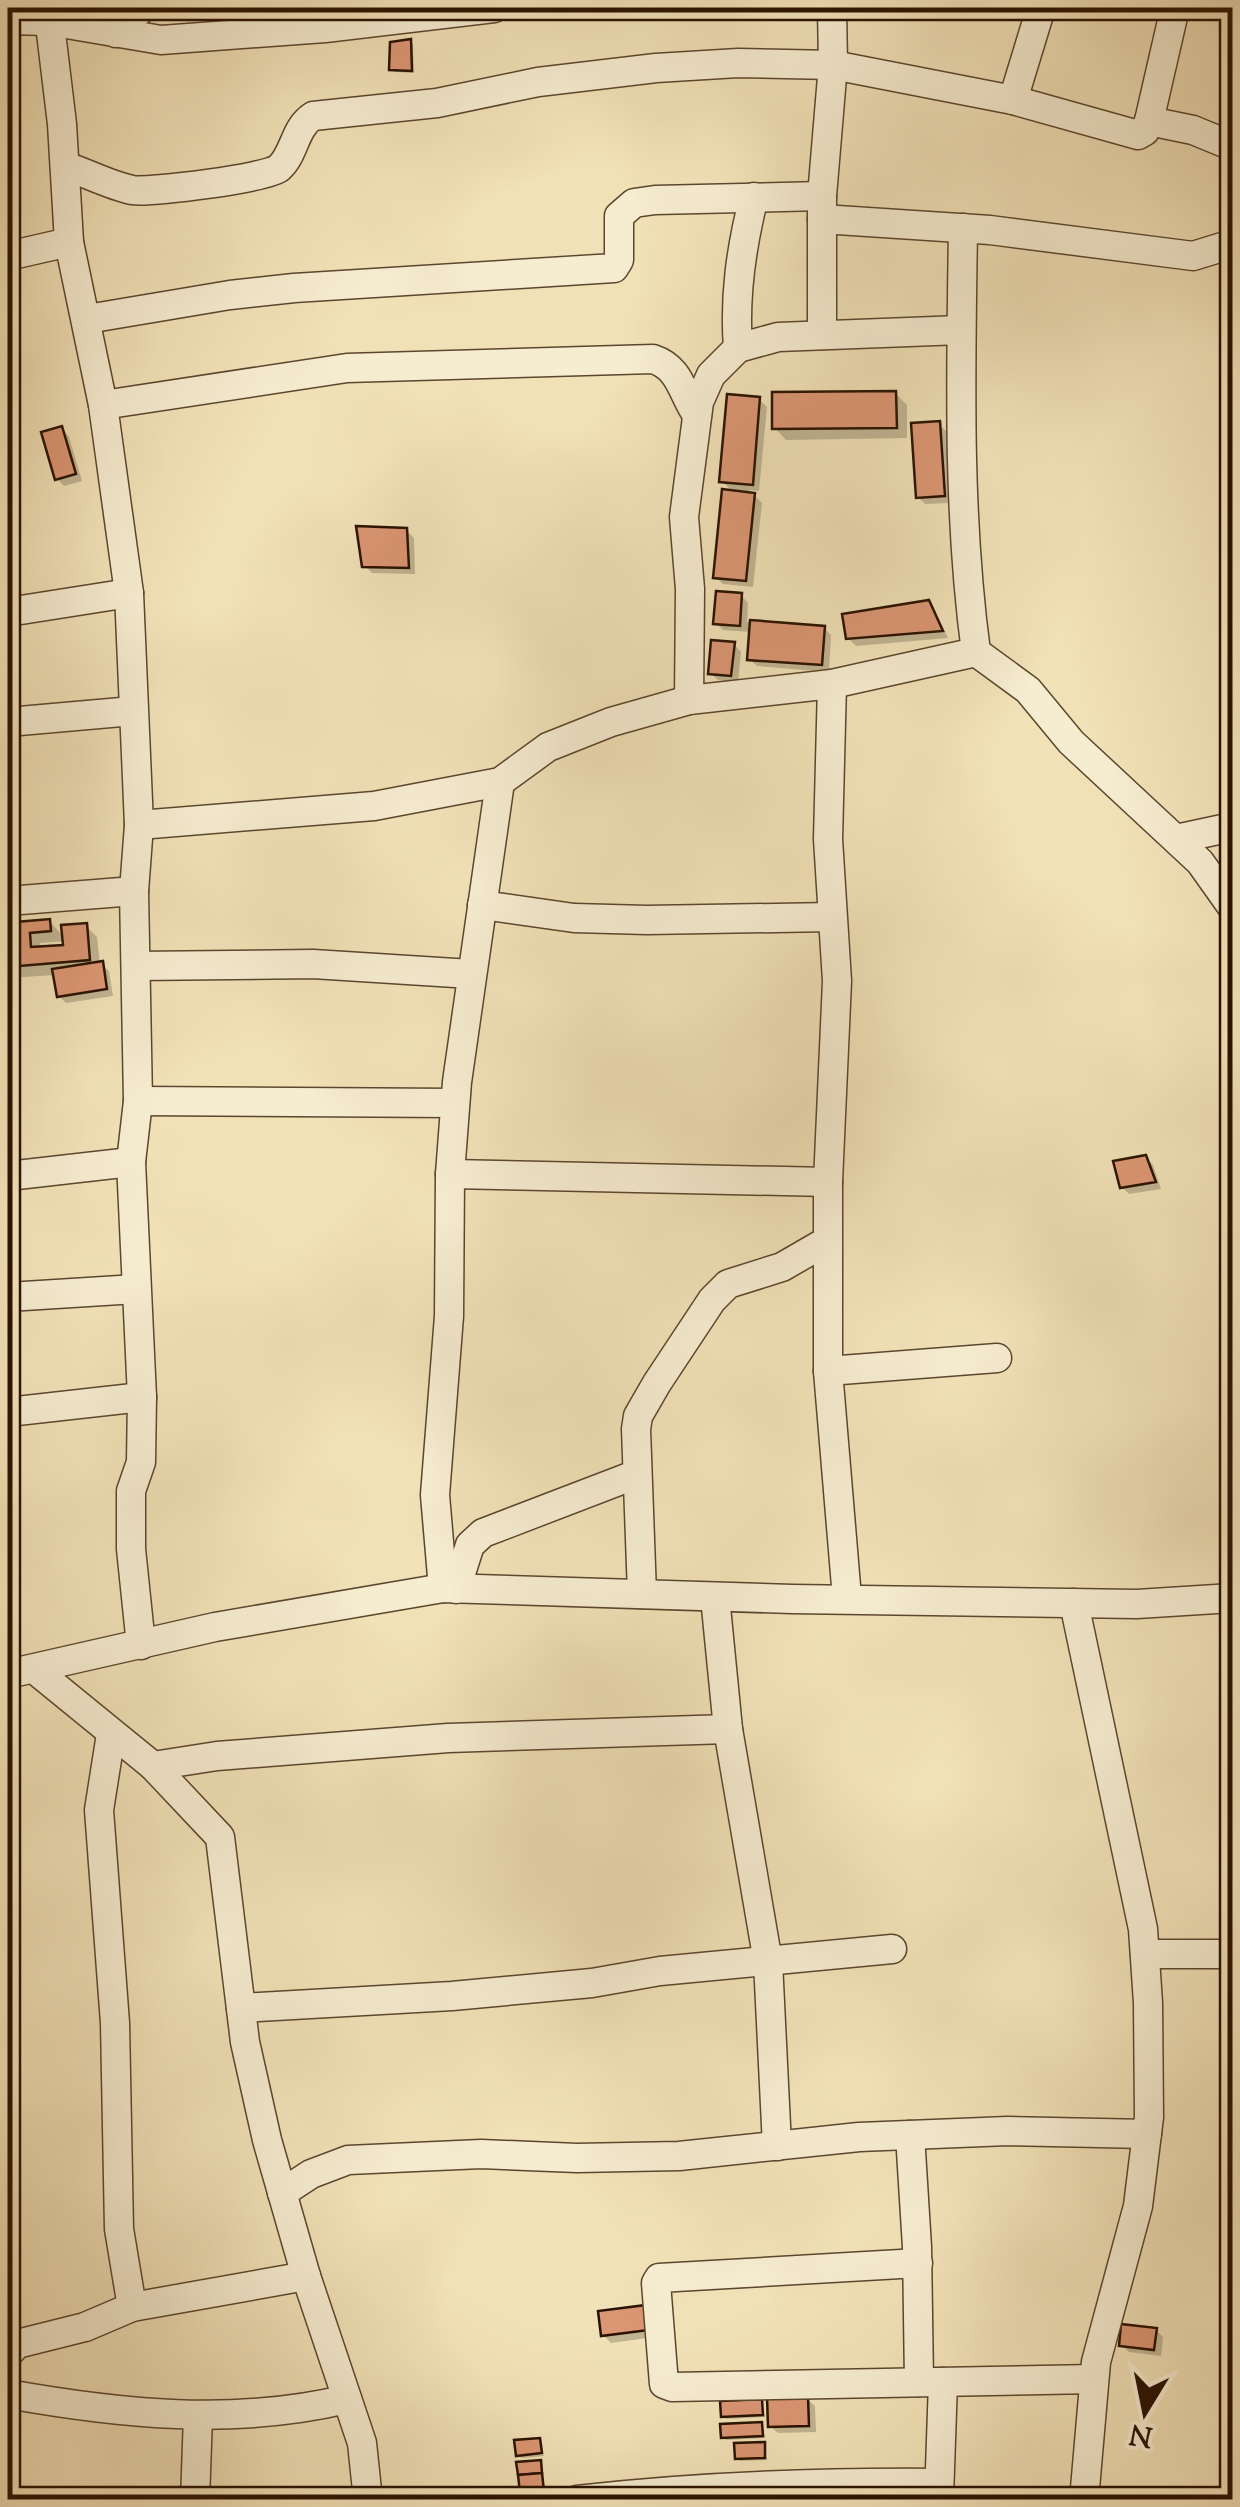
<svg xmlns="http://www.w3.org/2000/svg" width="1240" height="2507" viewBox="0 0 1240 2507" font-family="'Sorts Mill Goudy',serif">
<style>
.shadow{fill:#0003;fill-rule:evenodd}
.building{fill:#db9673;stroke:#2a1200;stroke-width:2.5}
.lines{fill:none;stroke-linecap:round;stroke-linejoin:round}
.minor-casing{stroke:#5c462e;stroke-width:31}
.minor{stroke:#f6ecd0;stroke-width:28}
</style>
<rect width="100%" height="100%" fill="#f1e1b7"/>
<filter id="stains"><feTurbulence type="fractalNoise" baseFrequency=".002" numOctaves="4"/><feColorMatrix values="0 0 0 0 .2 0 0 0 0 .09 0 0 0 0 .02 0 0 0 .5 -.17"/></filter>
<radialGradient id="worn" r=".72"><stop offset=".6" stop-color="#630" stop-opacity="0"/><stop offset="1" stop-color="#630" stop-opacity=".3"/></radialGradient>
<g class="shadow">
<path d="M410 41 413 44 414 73 395 72 392 69Z"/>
<path d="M895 393 907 405V438L786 440 775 428Z"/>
<path d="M759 399 767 407 759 491 749 490 762 503 753 587 723 584 715 577 734 493 722 481Z"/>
<path d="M939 424 946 431 951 503 925 504 918 497Z"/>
<path d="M62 429 69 437 82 481 64 486 57 479Z"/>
<path d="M406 530 414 538 415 574 372 573 364 565Z"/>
<path d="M741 595 748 603 747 622 824 628 831 635 829 672 757 666 749 659 751 632 723 630 716 623Z"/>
<path d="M928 603 935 611 948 638 856 646 848 638Z"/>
<path d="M734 644 741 652 738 682 718 680 710 673Z"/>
<path d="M49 921 64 937 86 926 97 937 100 964 109 971 113 996 66 1003 59 996 55 975 8 978V954L21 953 19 924ZM65 941V947L41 949 40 943Z"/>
<path d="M1145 1157 1153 1165 1161 1189 1129 1194 1122 1187Z"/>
<path d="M645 2308 655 2337 611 2343 603 2335Z"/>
<path d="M1156 2330 1163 2337 1161 2356 1129 2352 1121 2345Z"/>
<path d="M807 2399 815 2406 816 2432 778 2433 770 2426Z"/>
<path d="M761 2402 765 2417 726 2419 723 2416Z"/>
<path d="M762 2424 765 2438 726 2440 723 2437Z"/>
<path d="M539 2441 544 2456 522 2458 518 2455Z"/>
<path d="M764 2444 767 2460 740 2461 737 2458Z"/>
<path d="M540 2463 545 2493 526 2495 523 2492Z"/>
</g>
<g class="building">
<path d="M411 39 412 71 389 70 390 42Z"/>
<path d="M896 391 897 428 772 429V392Z"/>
<path d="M727 394 760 397 753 485 719 482Z"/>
<path d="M940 421 945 496 916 498 911 423Z"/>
<path d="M62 426 76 474 55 480 41 432Z"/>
<path d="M722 489 755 493 746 581 713 578Z"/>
<path d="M356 526 407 528 409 568 362 567Z"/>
<path d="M716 591 742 593 740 626 713 624Z"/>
<path d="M929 600 943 631 846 639 842 614Z"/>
<path d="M750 620 825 626 822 665 747 660Z"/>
<path d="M711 640 735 642 731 676 708 674Z"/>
<path d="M50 919 51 931 30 933 31 947 63 945 61 925 87 923 90 960 8 967V951L18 950 16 922Z"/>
<path d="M103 961 107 989 57 997 52 969Z"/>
<path d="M1232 1121V1183L1221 1124Z"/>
<path d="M1146 1155 1156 1182 1120 1188 1113 1161Z"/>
<path d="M646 2305 649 2330 601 2336 598 2311Z"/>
<path d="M1121 2324 1157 2328 1154 2350 1119 2346Z"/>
<path d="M808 2396 809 2426 768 2427 767 2397Z"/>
<path d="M762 2399 763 2415 721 2417 720 2401Z"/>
<path d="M762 2422 763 2436 721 2438 720 2424Z"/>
<path d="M540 2438 542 2453 516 2456 514 2440Z"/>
<path d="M765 2442V2458L735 2459 734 2443Z"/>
<path d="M541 2460 542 2473 518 2475 516 2462Z"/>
<path d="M542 2473 544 2491 520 2493 518 2475Z"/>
</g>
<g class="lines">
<g class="minor-casing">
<g id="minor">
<path d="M48 8 62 124 69 242 103 405 129 593 139 825 134 891 138 1101 131 1162 142 1397 141 1462 131 1491V1549L141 1645"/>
<path d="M8 20 49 21 161 40 325 28 494 8"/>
<path d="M116 33 142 8"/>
<path d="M1013 100 1041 8"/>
<path d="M1149 121 1193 130 1232 146"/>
<path d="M65 166C87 173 109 185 132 190 148 193 269 178 279 168 295 154 294 128 313 116L437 103 538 82 656 68 738 63 833 65 1013 100 1138 135 1145 131 1149 121 1175 8"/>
<path d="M822 219 990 230 1193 256 1232 244"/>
<path d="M963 228C961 370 957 511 976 652L1028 690 1071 742 1200 862 1232 907"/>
<path d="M8 256 69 242"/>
<path d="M87 319 230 295 294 288 614 268 619 260V216L634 203 655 200 822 196"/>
<path d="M822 335V196L833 65 832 8"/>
<path d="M738 348C734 296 741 248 754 197"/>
<path d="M103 405 347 368 653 359C681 368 682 394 697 415"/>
<path d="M8 612 129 593"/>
<path d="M832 684 828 839 837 981 828 1182V1371L847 1598"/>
<path d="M689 700 690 589 684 517 699 402 711 375 738 348 778 337 961 330"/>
<path d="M8 722 133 711"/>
<path d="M139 825 374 806 500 782 548 747 611 722 689 700 832 684 976 652"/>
<path d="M1176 839 1232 827"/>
<path d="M8 901 134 891"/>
<path d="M482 905 574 918 647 920 832 917"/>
<path d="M136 966 313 964 471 974"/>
<path d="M138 1101 455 1103"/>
<path d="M450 1174 828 1182"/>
<path d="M8 1176 131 1162"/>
<path d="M8 1297 136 1289"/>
<path d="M828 1371 997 1358"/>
<path d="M8 1412 142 1397"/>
<path d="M443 1588 435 1495 449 1316 450 1174 457 1082 500 782"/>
<path d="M456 1589 470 1545 483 1533 637 1474"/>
<path d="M642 1594 636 1429 638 1416 657 1383 712 1300 728 1284 782 1267 827 1241"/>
<path d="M715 1597 728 1729 768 1962 777 2146"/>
<path d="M1074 1603 1143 1929 1148 2003 1149 2117 1138 2206 1096 2362 1084 2500"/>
<path d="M34 1669 153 1766 220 1837 245 2042 267 2140 306 2276 362 2443 368 2500"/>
<path d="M8 1674 215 1627 443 1588 792 1599 1137 1604 1232 1598"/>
<path d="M111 1734 99 1810 115 2023 119 2229 132 2307"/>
<path d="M153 1766 217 1756 448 1738 728 1729"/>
<path d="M1145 1954H1232"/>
<path d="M241 2008 452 1996 592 1983 660 1971 892 1949"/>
<path d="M910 2135 917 2247 919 2382"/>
<path d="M282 2193 311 2174 348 2160 481 2154 577 2158 679 2156 859 2137 1008 2131 1147 2134"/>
<path d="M918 2263 659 2278 656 2283 664 2384 672 2387 1094 2379"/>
<path d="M8 2354 17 2344 85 2327 132 2307 306 2276"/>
<path d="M8 2394C120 2414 234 2426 347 2399"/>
<path d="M939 2498 943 2382"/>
<path d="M195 2500 198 2416"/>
<path d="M577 2500C698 2486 818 2482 939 2483"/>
</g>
</g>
<use href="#minor" class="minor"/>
</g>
<rect width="1240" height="2507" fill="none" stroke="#f1e1b7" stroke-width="40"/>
<rect x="10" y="10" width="1220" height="2487" fill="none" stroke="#2a1200" stroke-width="5"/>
<rect x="20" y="20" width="1200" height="2467" fill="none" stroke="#2a1200" stroke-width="2.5"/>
<g transform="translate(1145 2412) rotate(190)" stroke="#f6ecd0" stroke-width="8" paint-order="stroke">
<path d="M0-8L18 38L0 25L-18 38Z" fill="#2a1200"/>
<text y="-15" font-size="28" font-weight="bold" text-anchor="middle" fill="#2a1200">N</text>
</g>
<rect width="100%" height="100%" filter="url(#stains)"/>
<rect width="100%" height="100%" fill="url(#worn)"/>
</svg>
